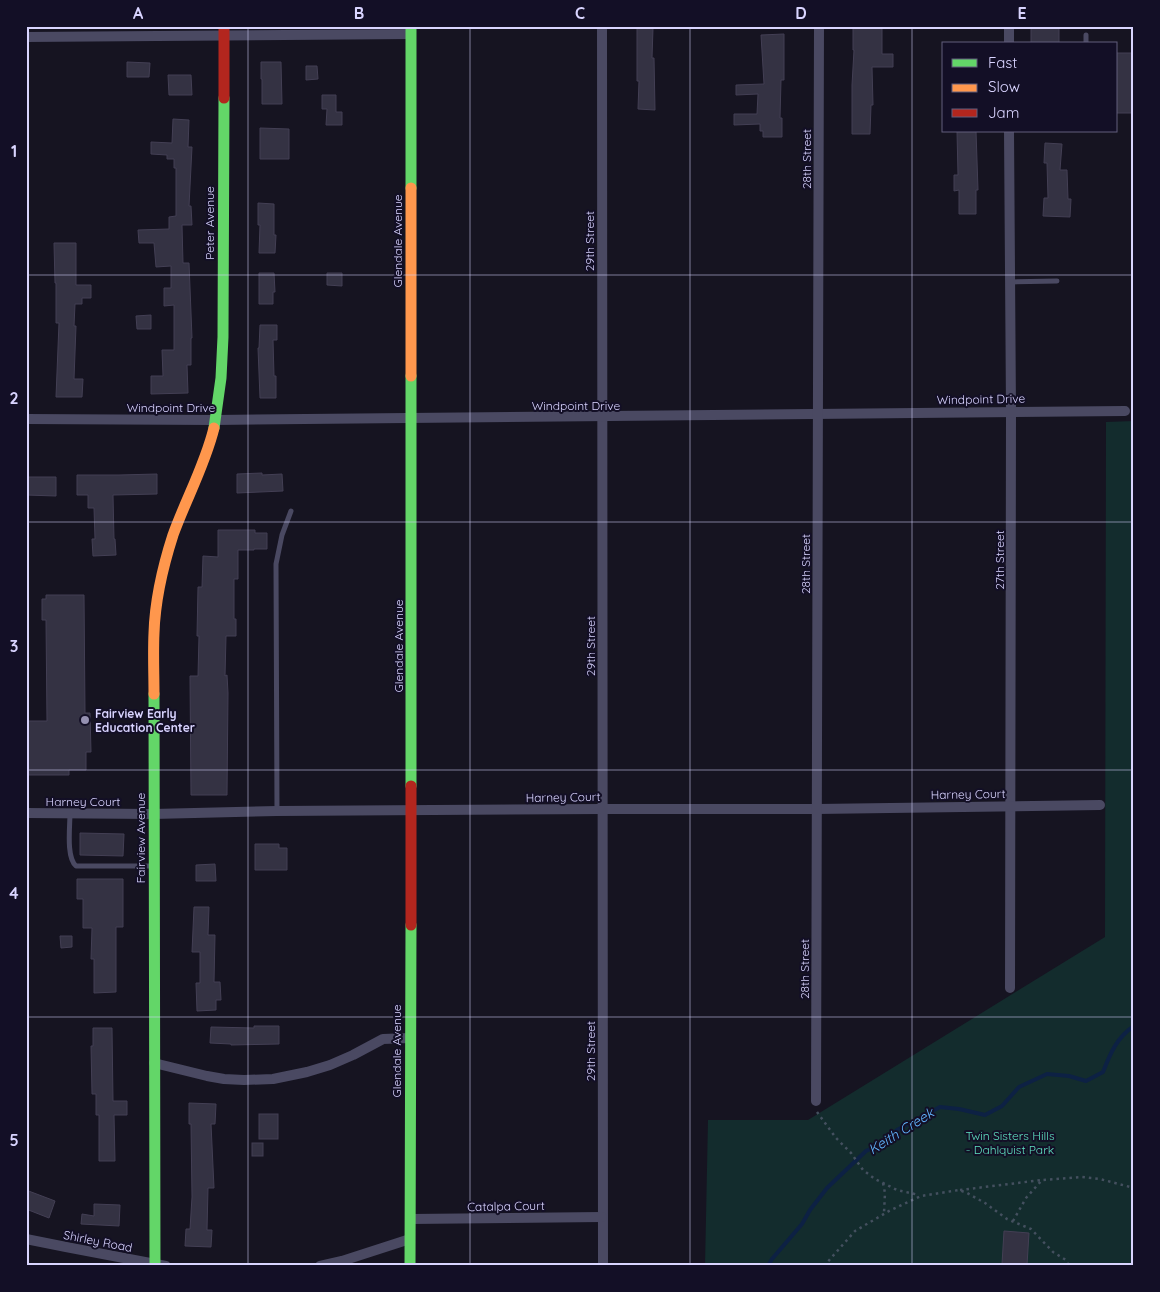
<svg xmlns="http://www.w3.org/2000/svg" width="1160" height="1292" viewBox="0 0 1160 1292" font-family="Quicksand,sans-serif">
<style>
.green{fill:#132c2d}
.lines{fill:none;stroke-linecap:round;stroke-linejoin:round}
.stream{stroke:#0d2144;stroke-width:4}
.building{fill:#343243;stroke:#433f54}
.path{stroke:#44505f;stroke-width:2.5;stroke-dasharray:2.5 4;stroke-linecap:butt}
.lane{stroke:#4a4962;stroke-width:5}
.street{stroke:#4a4962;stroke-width:10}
.fast{stroke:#63d668;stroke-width:11}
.slow{stroke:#ff974d;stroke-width:11}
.jam{stroke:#b3261e;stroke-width:11}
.grid{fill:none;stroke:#d9d4ff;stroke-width:1;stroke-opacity:0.55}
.poi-dot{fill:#9591b1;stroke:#130f26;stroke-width:2}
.labels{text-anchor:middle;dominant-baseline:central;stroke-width:4;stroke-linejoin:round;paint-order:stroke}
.street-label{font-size:12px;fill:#d9d4ff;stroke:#130f26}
.poi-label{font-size:12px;font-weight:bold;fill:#d9d4ff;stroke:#130f26;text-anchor:start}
.park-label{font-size:12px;fill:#5fe0c0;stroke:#130f26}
.water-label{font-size:14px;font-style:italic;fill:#62b6ff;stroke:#130f26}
.neatline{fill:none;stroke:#d9d4ff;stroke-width:2}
.grid-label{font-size:16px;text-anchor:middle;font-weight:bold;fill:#d9d4ff}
</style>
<rect width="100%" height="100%" fill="#161421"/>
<path class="green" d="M1134 421V1266H705L708 1120H808L1105 937 1106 422Z"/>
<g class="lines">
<path class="stream" d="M768 1266 772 1259 802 1224 810 1210 827 1188 866 1151 879 1145 897 1130 940 1107 959 1109 985 1115 1002 1106 1019 1087 1047 1074 1069 1076 1086 1081 1103 1072C1110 1054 1117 1037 1134 1026"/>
</g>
<g class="building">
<path d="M853 26H882V54H893V67H872L873 105H871L870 134H852V85L854 50H853Z"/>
<rect x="1031" y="26" width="28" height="18"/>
<path d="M637 27 653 28 652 58H654L655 110 638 109 639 81H637Z"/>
<path d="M784 34V80H781L780 118H782V137H763V131H760V124L734 125V114H757L758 94 736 95V85L764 84 761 35Z"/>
<rect x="1116" y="53" width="18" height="60"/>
<path d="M127 62 150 63 149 77H127Z"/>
<path d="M261 62H281L282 104H262V79H261Z"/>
<path d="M306 66H317L318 79 306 80Z"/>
<path d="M168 75H191L192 95H169Z"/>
<path d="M322 95H336V112H342V125H326L327 109H322Z"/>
<path d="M173 119 189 120 188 147H192L189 206H191L192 225H182L183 263H189L192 338H191V365H187L188 393 151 394V376H163L162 350H174V305L164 306V288H171V266L156 267 154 243H139L138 230 169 229V217L176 216V168H174V159H167V155L151 154V142L172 143Z"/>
<path d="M260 128 289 129V159H260Z"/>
<path d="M957 131H976L978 190H976V214H959V190L954 191V175H958Z"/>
<path d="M1045 143 1062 144 1060 170H1067L1068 199H1071L1070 217 1043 216 1044 198H1048L1047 163H1044Z"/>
<path d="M258 203 274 204V235H276L275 253H259L260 225H258Z"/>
<path d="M54 243H76V285H91V298H82V304H75L74 326H76L74 379H83L82 397H56L59 323H56V283H55Z"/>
<path d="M259 273H274L275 292H273V304H259Z"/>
<path d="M327 273H342V286L327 285Z"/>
<path d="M151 315V329H137L136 316Z"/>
<path d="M260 325H277V340H273L274 376H276V398H260L258 348H259Z"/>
<path d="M262 473V475L282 474 283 491 237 493V474Z"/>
<path d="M157 474V494L113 495 114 539H115L116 555 93 556 92 539H95L94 508H88V495H77V475H119Z"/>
<path d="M26 477H56V496L26 495Z"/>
<path d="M218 530H255V533H267V549H254V550H238V579H234V619H236V636H226L225 676 227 675 228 693 227 795H191L190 676H198L199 636H197L198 587H202L203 556 218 557Z"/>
<path d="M46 595H84L85 713H90L91 752H86V770H69V775H26V721H47L46 620H42V599H46Z"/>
<path d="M80 833 124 834 123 856 80 855Z"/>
<path d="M255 844H279V848H287V870H255Z"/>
<path d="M215 864 216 881H196V865Z"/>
<path d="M77 879H123V927H116V992L94 993V959H91L92 928H83V899H77Z"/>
<path d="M194 907H209L208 935H215L214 982H220L221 1000H216V1010L197 1011 196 983H200V952H192Z"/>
<path d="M60 936H72V947L61 948Z"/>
<path d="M254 1026H279V1044L231 1045V1044L210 1043 211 1027 254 1028Z"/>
<path d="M93 1028H112L113 1101H127V1115H114L115 1161H99V1115H96V1094H92L91 1046H93Z"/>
<path d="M189 1103 216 1104 215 1124H211L214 1188H208L207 1230H212L211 1247 185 1246 186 1229H190L192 1197 191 1124H189Z"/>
<rect x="259" y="1114" width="19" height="25"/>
<rect x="252" y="1143" width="11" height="13"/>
<path d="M26 1190 55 1201 49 1218 26 1209Z"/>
<path d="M94 1204 120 1205 119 1226 81 1224 82 1214 94 1216Z"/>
<path d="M1004 1231 1029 1233 1027 1265 1002 1264Z"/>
</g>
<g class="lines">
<g class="path">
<path d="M817 1112 836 1138 851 1153 863 1170 875 1179 897 1190 919 1195"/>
<path d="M883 1183 885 1193 884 1213"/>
<path d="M960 1190 1042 1180"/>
<path d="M1013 1221 1026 1198 1042 1180 1082 1177 1100 1179 1134 1188"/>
<path d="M824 1266 855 1231 889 1211 921 1196 959 1190 967 1193 985 1203 1007 1219 1031 1229 1053 1252 1066 1260 1069 1266"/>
</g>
<g class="lane">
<path d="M1086 35V44"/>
<path d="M1010 282 1057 281"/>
<path d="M277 811 276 564 282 535 291 511"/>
<path d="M70 813C70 827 66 857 76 866H153"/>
</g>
<g class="street">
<path d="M602 26 603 1266"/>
<path d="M1009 26V44"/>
<path d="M26 37 411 34"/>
<path d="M1009 131 1011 411 1010 988"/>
<path d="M26 419 215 420 1125 411"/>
<path d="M26 813 153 814 277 811 603 809H817L1100 805"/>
<path d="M154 1063 207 1076 224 1079 244 1080 273 1079 307 1072 330 1065 353 1055 383 1039 410 1038"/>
<path d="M816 1101 819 26"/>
<path d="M410 1219 602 1217"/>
<path d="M26 1239 66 1247 166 1266"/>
<path d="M320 1266 342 1261 410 1239"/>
</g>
<g class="fast">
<path d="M411 26V188"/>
<path d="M411 376V786"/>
<path d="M214 428 221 378 223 337 224 98"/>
<path d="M154 694 155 1266"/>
<path d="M410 1266 411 925"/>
</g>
<g class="slow">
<path d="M411 188V376"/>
<path d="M154 694C154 674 153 653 154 633 155 600 163 566 173 535 186 499 205 465 214 428"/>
</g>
<g class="jam">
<path d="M224 98V26"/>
<path d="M411 925V786"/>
</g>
</g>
<path class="grid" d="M248 26V1266M470 26V1266M690 26V1266M912 26V1266M26 275H1134M26 522H1134M26 770H1134M26 1017H1134"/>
<circle class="poi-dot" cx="85" cy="720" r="5"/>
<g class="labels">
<g class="street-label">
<text transform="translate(806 159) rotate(-90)">28th Street</text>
<text transform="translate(209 223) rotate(-90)">Peter Avenue</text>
<text transform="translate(397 241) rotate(-90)">Glendale Avenue</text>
<text transform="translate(589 241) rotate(-90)">29th Street</text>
<text transform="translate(981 399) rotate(-1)">Windpoint Drive</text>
<text x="576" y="405">Windpoint Drive</text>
<text x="171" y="407">Windpoint Drive</text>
<text transform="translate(999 560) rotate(-90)">27th Street</text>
<text transform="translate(805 564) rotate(-90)">28th Street</text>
<text transform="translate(398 646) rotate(-90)">Glendale Avenue</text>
<text transform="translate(590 646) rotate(-90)">29th Street</text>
<text transform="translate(968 794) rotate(-1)">Harney Court</text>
<text transform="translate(563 797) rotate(-1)">Harney Court</text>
<text x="83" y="801">Harney Court</text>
<text transform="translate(140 838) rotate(-90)">Fairview Avenue</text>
<text transform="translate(804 969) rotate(-90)">28th Street</text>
<text transform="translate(396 1051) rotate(-90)">Glendale Avenue</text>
<text transform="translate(590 1051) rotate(-90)">29th Street</text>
<text transform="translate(506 1206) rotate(-1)">Catalpa Court</text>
<text transform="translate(98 1241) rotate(11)">Shirley Road</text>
</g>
<g class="poi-label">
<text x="95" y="713">Fairview Early<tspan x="95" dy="14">Education Center</tspan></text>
</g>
<g class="park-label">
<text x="1010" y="1135">Twin Sisters Hills<tspan x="1010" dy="14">- Dahlquist Park</tspan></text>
</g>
<g class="water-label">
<text transform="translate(901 1131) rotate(-32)">Keith Creek</text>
</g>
</g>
<rect width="1160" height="1292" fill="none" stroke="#130f26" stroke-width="55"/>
<rect x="942" y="42" width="175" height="90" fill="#130f26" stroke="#625e7d"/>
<rect x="952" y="59" width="25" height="8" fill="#63d668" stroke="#625e7d"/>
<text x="988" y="68" font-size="15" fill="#d9d4ff">Fast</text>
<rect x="952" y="84" width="25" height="8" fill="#ff974d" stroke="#625e7d"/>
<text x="988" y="92" font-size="15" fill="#d9d4ff">Slow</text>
<rect x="952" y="109" width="25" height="8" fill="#b3261e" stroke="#625e7d"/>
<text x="988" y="118" font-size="15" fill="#d9d4ff">Jam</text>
<rect x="28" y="28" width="1104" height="1236" class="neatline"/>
<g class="grid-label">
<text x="138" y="19">A</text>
<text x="359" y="19">B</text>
<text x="580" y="19">C</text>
<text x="801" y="19">D</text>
<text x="1022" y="19">E</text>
<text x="14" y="157">1</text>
<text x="14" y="404">2</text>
<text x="14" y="652">3</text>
<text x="14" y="899">4</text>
<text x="14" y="1146">5</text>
</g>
</svg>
